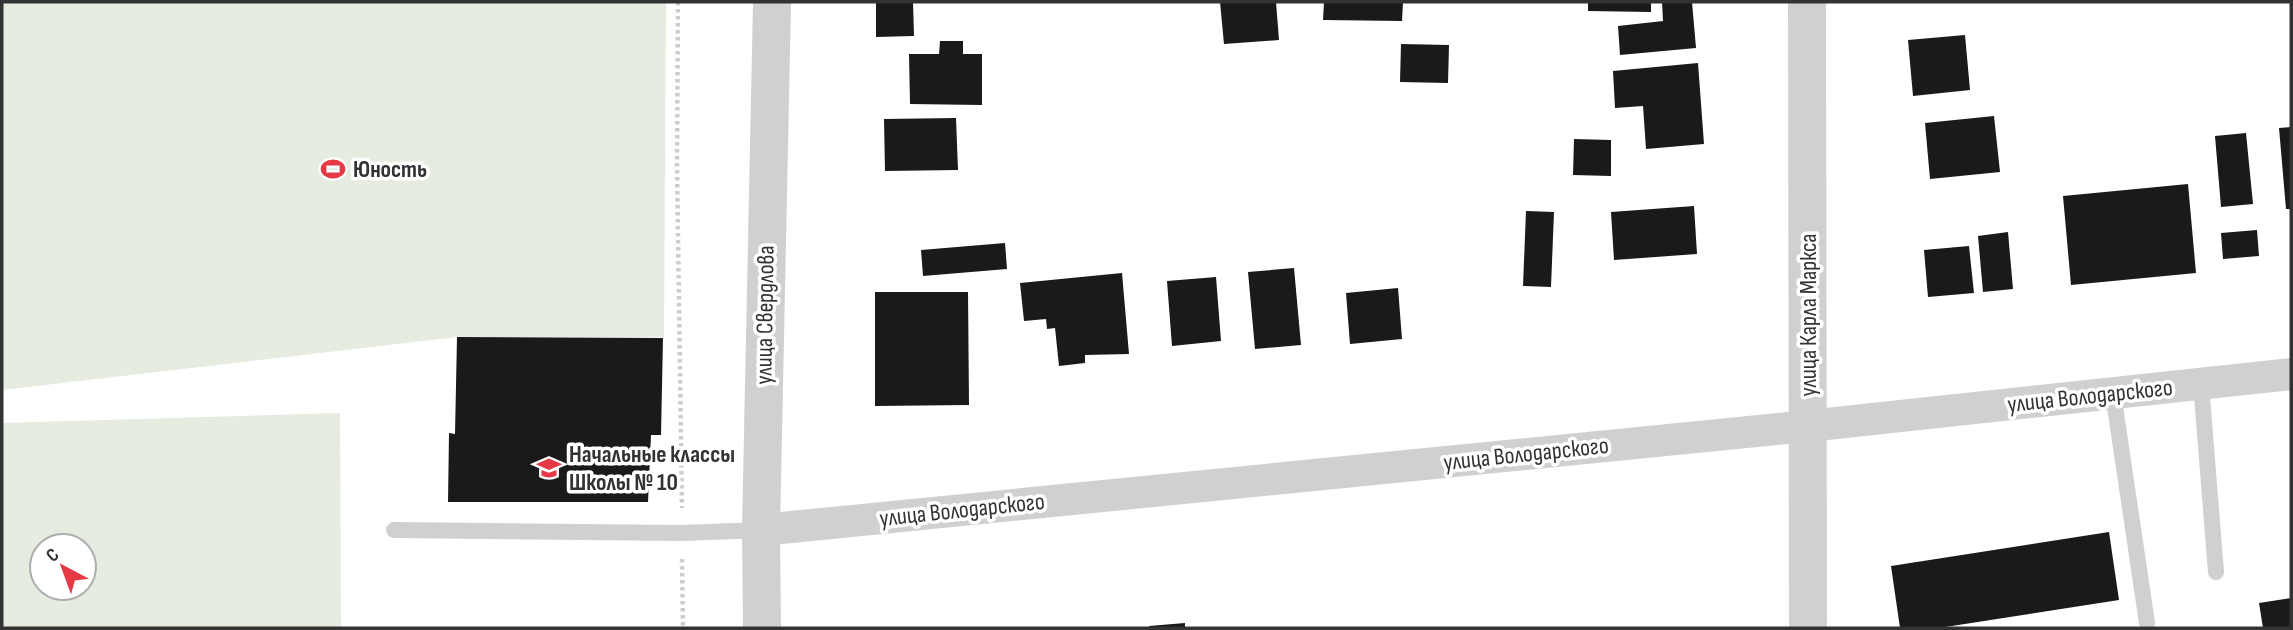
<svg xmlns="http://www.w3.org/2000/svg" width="2293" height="630" viewBox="0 0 2293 630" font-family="'Sofia Sans Condensed',sans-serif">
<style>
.green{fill:#e6ecdf;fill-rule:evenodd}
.building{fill:#1a1a1a}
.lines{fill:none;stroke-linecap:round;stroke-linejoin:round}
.path{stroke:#cdcdcd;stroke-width:4.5;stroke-dasharray:3.5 3.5;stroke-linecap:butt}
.service{stroke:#d0d0d0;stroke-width:16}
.minor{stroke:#d0d0d0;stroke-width:32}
.tertiary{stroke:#d0d0d0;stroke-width:38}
.labels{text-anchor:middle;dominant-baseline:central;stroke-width:7;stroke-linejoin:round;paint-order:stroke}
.poi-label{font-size:24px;font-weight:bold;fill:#333;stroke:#fff;text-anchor:start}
.street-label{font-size:24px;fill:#333;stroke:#fff}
</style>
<rect width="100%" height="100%" fill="#fff"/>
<g class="green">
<path d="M2 2H666L664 337H457L2 390Z"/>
<path d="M340 413 341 628H2V423ZM42 546H84V588H42Z"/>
</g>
<g class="building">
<path d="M876 2H913L914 36 876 37Z"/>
<path d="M1220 2H1276L1279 40 1224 44Z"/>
<path d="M1324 2H1403L1402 21 1323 20Z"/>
<path d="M1588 2H1651V12L1588 11Z"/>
<path d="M1662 2H1692L1696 48 1620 55 1618 26 1663 21Z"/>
<path d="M1965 35 1970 90 1913 96 1908 40Z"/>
<path d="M940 41H963V54H982V105L910 104 909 54H939Z"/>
<path d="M1401 44 1449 45 1448 83 1400 82Z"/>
<path d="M1698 63 1704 144 1646 149 1643 106 1615 108 1613 71Z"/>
<path d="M1994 116 2000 172 1930 179 1925 123Z"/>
<path d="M956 118 958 170 885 171 884 119Z"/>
<path d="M2291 127V209H2286L2279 128Z"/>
<path d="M2246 133 2253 204 2221 207 2215 136Z"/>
<path d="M1574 139 1611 140V176L1573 175Z"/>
<path d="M2188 184 2196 273 2071 285 2063 196Z"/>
<path d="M1694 206 1697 254 1614 260 1611 212Z"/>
<path d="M1526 211 1554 212 1551 287 1523 286Z"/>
<path d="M2257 230 2259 256 2223 259 2221 233Z"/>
<path d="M2008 232 2013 289 1983 292 1978 236Z"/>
<path d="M1005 243 1007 269 923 276 921 250Z"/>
<path d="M1969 246 1974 293 1928 297 1924 250Z"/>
<path d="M1294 268 1301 345 1255 349 1248 272Z"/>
<path d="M1122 273 1129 354 1085 355V363L1059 366 1055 328 1047 329 1046 319 1024 321 1020 283Z"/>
<path d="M1216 277 1221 341 1172 346 1167 281Z"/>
<path d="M1398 288 1402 339 1350 344 1346 293Z"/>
<path d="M875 292H968L969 405 875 406Z"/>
<path d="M457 337 663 338 661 435H651L648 502H448L449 433 455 434Z"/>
<path d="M2109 532 2119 600 1939 628H1900L1891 566Z"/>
<path d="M2291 598V628H2263L2259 603Z"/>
<path d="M1185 623V628H1149V626Z"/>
</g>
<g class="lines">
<g class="path">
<path d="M678 2 677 165 682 508"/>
<path d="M682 559 683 628"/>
</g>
<g class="service">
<path d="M2201 384 2216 572"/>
<path d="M2113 393 2147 623"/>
<path d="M394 530 682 533 761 530"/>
</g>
<path class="minor" d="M761 530 1808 426 2291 374"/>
<g class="tertiary">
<path d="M1807 2 1808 628"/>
<path d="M762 628 761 530 772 2"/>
</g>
</g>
<defs>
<g id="stadium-bare" transform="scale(1.89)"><path d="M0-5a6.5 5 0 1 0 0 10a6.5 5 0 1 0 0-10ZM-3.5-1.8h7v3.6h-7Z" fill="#e63946" stroke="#fff" stroke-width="2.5" paint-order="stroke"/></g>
<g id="school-bare" transform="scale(1.89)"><path d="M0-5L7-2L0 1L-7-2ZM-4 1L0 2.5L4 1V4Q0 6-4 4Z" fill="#e63946" stroke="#fff" stroke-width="2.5" paint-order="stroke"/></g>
</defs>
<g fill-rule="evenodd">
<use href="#stadium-bare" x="333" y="169"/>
<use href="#school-bare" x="549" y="468"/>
</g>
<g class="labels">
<g class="poi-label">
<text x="353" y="169">Юность</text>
<text x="569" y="454">Начальные классы<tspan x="569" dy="28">Школы № 10</tspan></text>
</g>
<g class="street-label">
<text transform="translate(765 315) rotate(-89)">улица Свердлова</text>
<text transform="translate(1808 315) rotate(-90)">улица Карла Маркса</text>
<text transform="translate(2090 396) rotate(-6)">улица Володарского</text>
<text transform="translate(1526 454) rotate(-6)">улица Володарского</text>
<text transform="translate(962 510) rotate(-6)">улица Володарского</text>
</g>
</g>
<rect width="2293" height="630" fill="none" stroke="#333333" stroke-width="7"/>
<g transform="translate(63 567) rotate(319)"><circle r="33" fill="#ffffff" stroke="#adadad" stroke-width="2"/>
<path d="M0-5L12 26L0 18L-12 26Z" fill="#e63946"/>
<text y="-10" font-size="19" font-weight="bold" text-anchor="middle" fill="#333333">С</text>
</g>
</svg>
